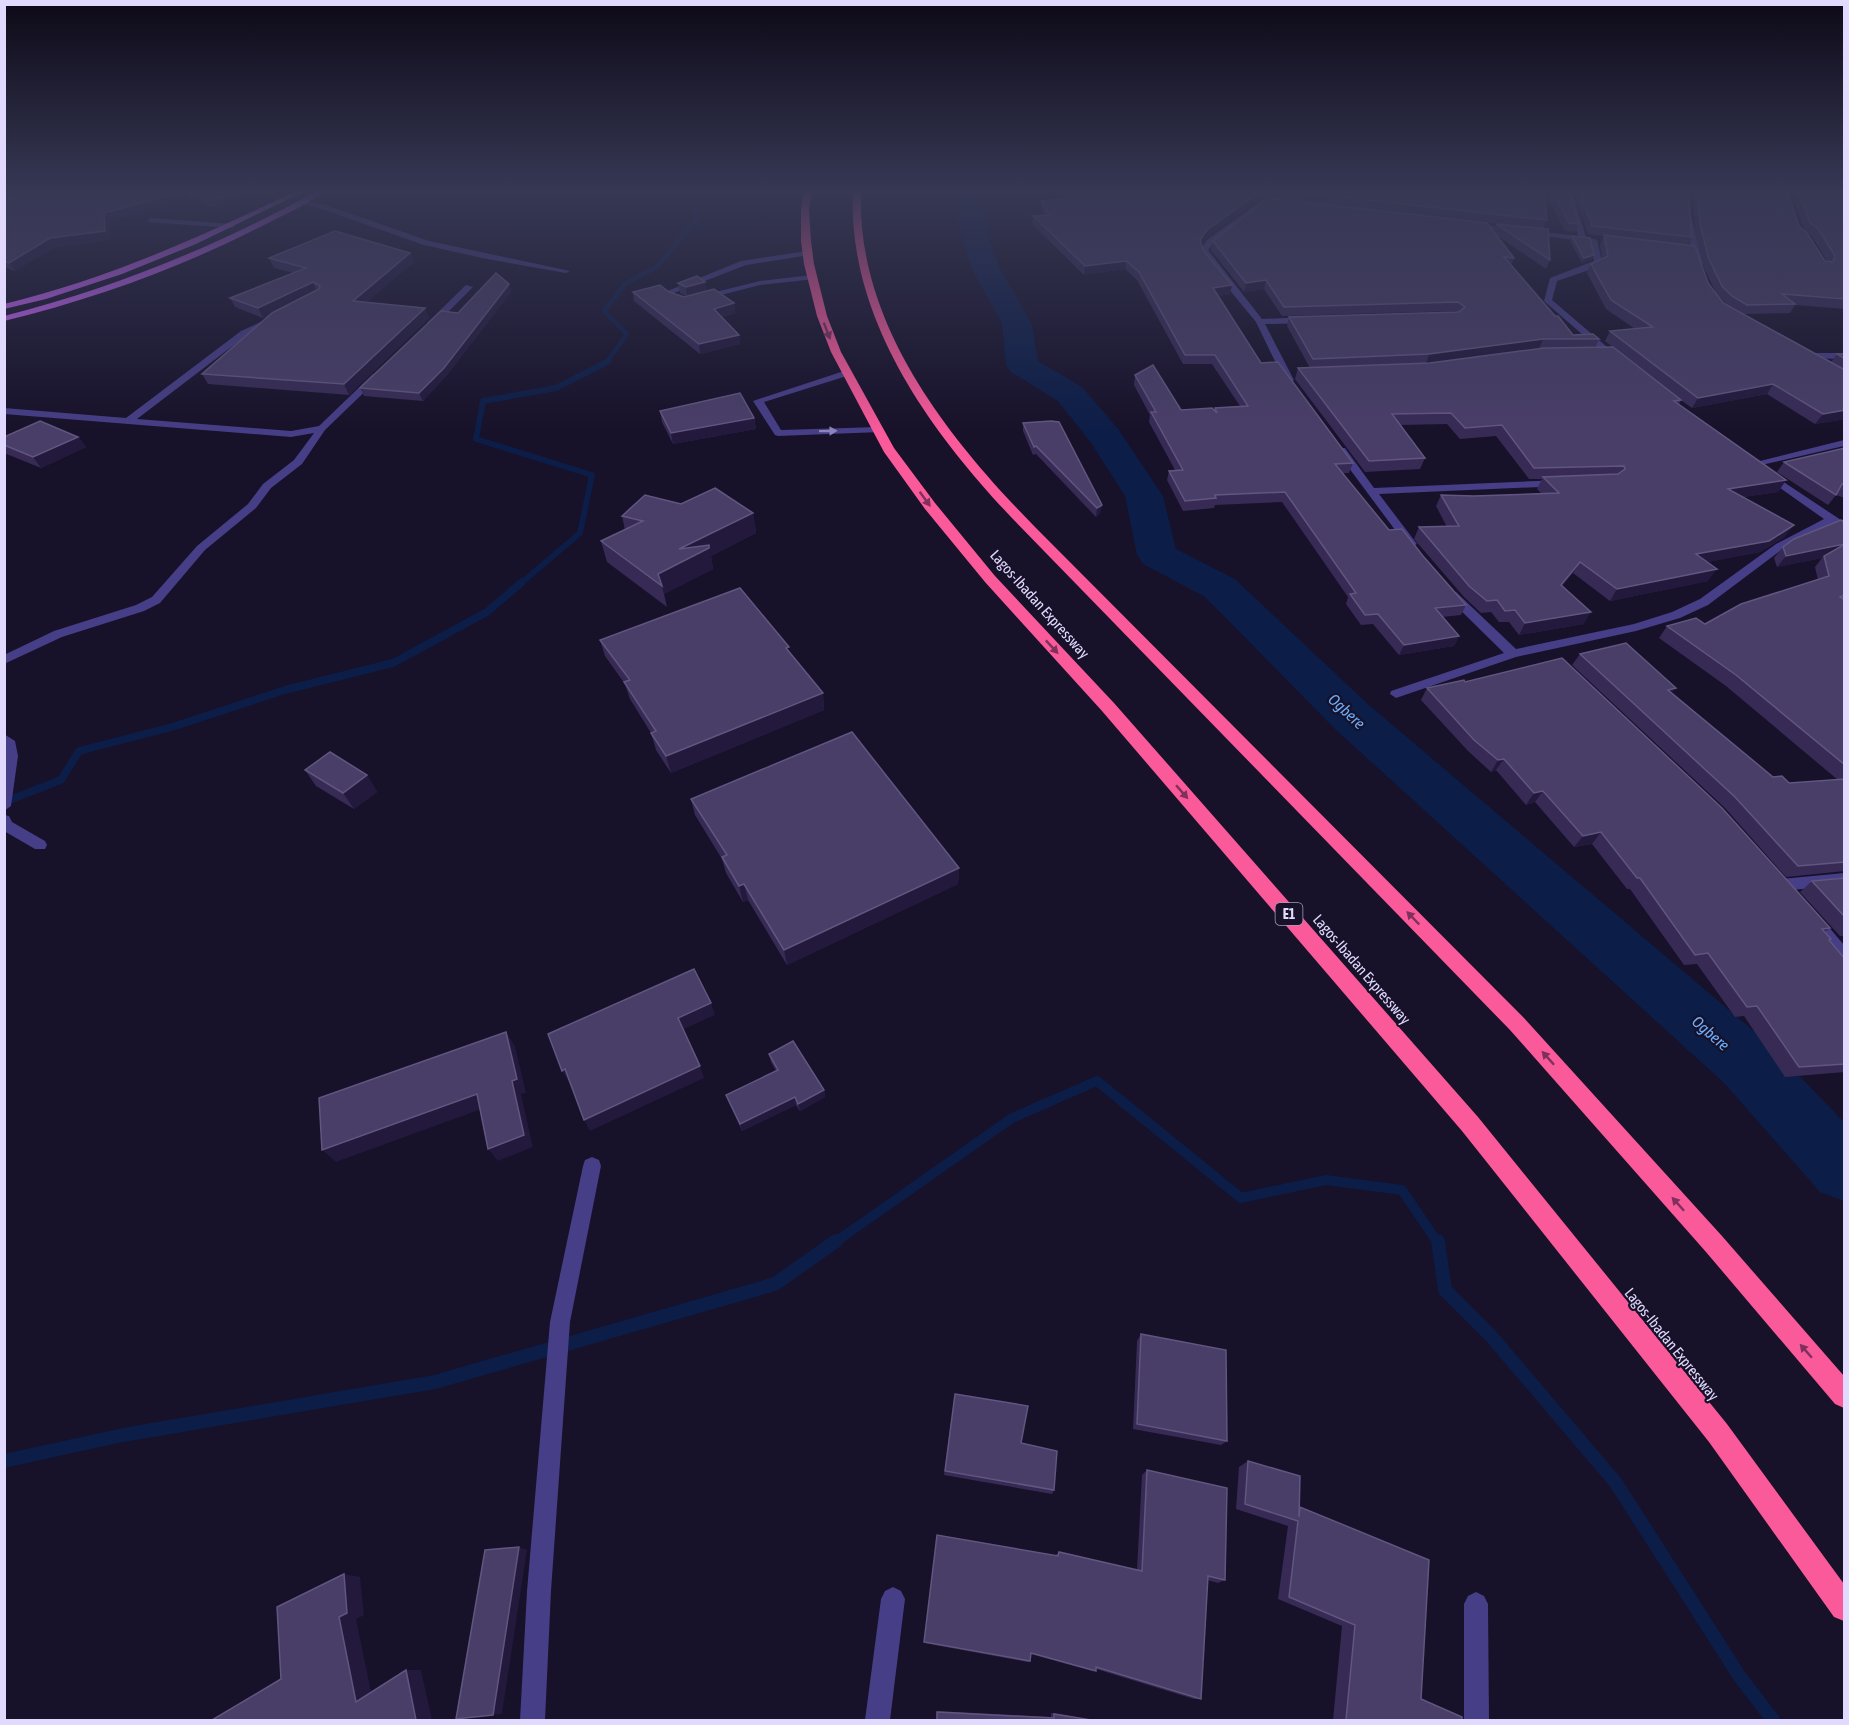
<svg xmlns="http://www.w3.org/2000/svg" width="1849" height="1725" viewBox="0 0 1849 1725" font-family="'Asap Condensed',sans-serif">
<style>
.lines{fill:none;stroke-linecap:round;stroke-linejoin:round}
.stream-far4{stroke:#0c1d47;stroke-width:4.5}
.stream-far3{stroke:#0c1d47;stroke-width:6}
.stream-far2{stroke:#0c1d47;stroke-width:8}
.stream-far1{stroke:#0c1d47;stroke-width:10}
.stream{stroke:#0c1d47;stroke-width:14}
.river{fill:#0c1d47;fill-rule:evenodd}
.minor{fill:#463e86;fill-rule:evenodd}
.major{fill:#ce64fb;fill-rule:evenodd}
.highway{fill:#fa599a;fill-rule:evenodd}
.wall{fill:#372b56;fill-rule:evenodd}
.shaded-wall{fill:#22193c}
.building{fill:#493e68;stroke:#61567f;stroke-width:1.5}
.oneway{fill:#7d315c}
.oneway2{fill:#8c84bc}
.labels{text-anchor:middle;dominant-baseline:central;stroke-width:4.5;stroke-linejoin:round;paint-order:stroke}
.shield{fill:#171129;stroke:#a49ebe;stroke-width:1.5}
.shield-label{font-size:14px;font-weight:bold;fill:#e1dafe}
.street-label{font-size:15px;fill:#e1dafe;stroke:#171129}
.water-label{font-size:16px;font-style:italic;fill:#6baefb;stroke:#171129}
</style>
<rect width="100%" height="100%" fill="#171129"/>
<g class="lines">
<path class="stream-far4" d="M606 363 627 334 604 311 625 284 658 266 697 218 691 198 697 191"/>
<path class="stream-far3" d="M520 584 580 533 592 475 476 439 483 401 556 388 609 361"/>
<path class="stream-far2" d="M4 802 61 780 79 751 172 727 285 690 393 663 487 612 522 582"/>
<path class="stream-far1" d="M834 1243 1012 1118 1097 1081 1241 1198 1326 1180 1402 1190 1438 1243"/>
<g class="stream">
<path d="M1438 1241 1445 1290 1491 1336 1616 1483 1740 1677 1773 1720"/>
<path d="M4 1461 123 1435 435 1382 775 1284 836 1241"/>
</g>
<path class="river" d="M965 191H990L983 220 999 267 1032 324 1038 361 1082 387 1119 430 1163 496 1176 549 1235 579 1369 705 1768 1043 1844 1122V1201L1820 1192 1724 1083 1335 729 1205 597 1143 564 1137 555 1125 496 1091 443 1058 401 1011 372 1006 365 1002 324 971 267 957 220Z"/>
<g class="minor">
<path d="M1266 191H1273L1266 203 1213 244 1208 250 1262 319 1308 317 1312 320 1308 323 1265 324 1294 380 1289 383 1284 380 1256 322 1204 259 1200 250 1207 240 1261 201Z"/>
<path d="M1565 191H1572L1586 237 1597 240 1602 262 1592 269 1557 281 1552 300 1620 358V362H1614L1544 301 1550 278 1594 261 1590 242 1468 226 1472 224 1578 236Z"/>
<path d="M1684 191H1690L1691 215 1703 264 1699 266 1695 264 1683 215Z"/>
<path d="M303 201 323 204 429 241 570 271 566 273 482 258 424 245 319 208 301 204Z"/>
<path d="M150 218 231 224 235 226 231 228 147 222Z"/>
<path d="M807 251 811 253 810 255 746 265 674 293 687 299 760 281 812 275H815V279L760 285 686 304 671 299 665 292 741 261Z"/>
<path d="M466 285 473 287 433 327H427V323Z"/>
<path d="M274 316 278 319 277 321 247 335 137 419 291 431 319 426 373 374 381 376 325 430 302 464 271 488 256 508 205 550 160 603 144 611 62 637 4 664V655L54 631 136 605 152 597 197 546 248 504 263 484 294 460 314 433 291 437 4 414V408L126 418 241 331Z"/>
<path d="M1806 353H1844V359L1803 358 1802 356Z"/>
<path d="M847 370 850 371V375L764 402 781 430 878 427 881 428V432L778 436 775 435 753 401Z"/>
<path d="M1844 440V446L1753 467 1748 464Z"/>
<path d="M1337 448H1345L1374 488 1561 480 1566 483 1561 486 1379 494 1417 544 1411 547 1407 546 1337 452Z"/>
<path d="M1767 471 1844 522V529L1832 523 1784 548 1708 605 1680 618 1636 631 1516 657 1396 698 1390 694 1391 691 1504 653 1448 598V592H1456L1516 649 1634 624 1672 612 1700 599 1776 544 1824 519 1763 476V472Z"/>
<path d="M4 734 15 741 18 756 11 806 4 811Z"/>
<path d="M4 815 9 816 12 822 45 841 47 845 45 849H35L4 831Z"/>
<path d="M1844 873V885L1781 891 1776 889 1773 885 1776 881 1781 879Z"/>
<path d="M1816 918 1822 919 1844 945V962L1838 960 1810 929 1808 924 1810 919Z"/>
<path d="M592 1157 599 1160 601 1166 570 1322 551 1591 545 1720H520L527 1591 550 1322 583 1166 585 1160Z"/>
<path d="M893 1587 901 1591 905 1599 890 1720H865L881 1599 885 1591Z"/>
<path d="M1476 1592 1484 1596 1488 1604 1489 1720H1464V1604L1468 1596Z"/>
</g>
<g class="major">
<path d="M296 191H305L196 244 122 274 46 299 4 309V304C107 279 201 237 296 191Z"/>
<path d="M317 191H326C307 205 283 215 262 226 180 268 94 299 4 321V316C114 288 217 246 317 191Z"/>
</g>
<g class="highway">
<path d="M804 191H812L809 209 811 241 814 264 827 316 841 352 894 448 935 503 995 576 1114 703 1478 1117 1727 1424 1844 1584V1621L1834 1617 1709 1442 1462 1131 1102 711 985 582 925 509 884 452 831 352 817 316 804 264 801 241V209Z"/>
<path d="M853 191H861C856 324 948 438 1035 527L1524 1018 1722 1236 1844 1376V1408L1835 1404 1706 1252 1510 1030 1011 517C929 430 847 317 853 191Z"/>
</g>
</g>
<g class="wall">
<path d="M32 191H270L271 192 217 208 190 200 109 221 110 240 55 247 15 271 4 267V198Z"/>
<path d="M1064 191H1263L1259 200 1206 238 1201 244 1203 250 1230 294 1218 296 1261 363 1353 463 1349 473H1342L1389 530 1423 556 1466 605 1461 615 1442 617 1459 636 1454 646 1399 655 1373 624 1361 625 1346 604 1348 597 1282 502 1215 505 1214 508 1183 511 1167 480 1169 471 1175 470 1149 422 1150 415 1134 385 1135 375 1181 410H1214L1215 408 1240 406 1212 364H1183L1137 280 1125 269 1084 275 1032 224 1033 216 1044 215 1041 209V201L1064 200Z"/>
<path d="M1273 191H1544L1547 220 1543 229 1272 198Z"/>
<path d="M1544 191H1569L1579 224 1575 232 1565 231Z"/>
<path d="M1573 191H1687L1692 237 1688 245 1708 283 1723 303 1726 304 1717 295 1704 268 1696 237 1692 191H1787L1799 226 1805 231 1791 191H1845V309L1795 305 1790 313 1743 314 1831 362 1837 354H1845V419L1815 424 1767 394 1692 408 1681 400 1679 404 1786 480 1778 492 1743 497 1785 537 1760 552 1707 562 1708 581 1610 601 1573 573 1562 586 1584 624 1519 635 1509 622H1499L1491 612 1481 613 1464 597 1414 539 1419 527H1447L1436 506 1441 495 1474 496 1542 494 1537 489 1542 479H1529L1496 436 1460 439 1447 424 1400 425 1425 458 1420 469 1365 472 1295 379 1298 368H1310L1287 326 1289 317 1457 312 1455 311 1282 316 1264 289 1244 292 1211 250 1213 241 1493 231 1496 224 1550 260 1546 269 1495 234 1514 258 1511 265 1573 335 1599 339 1595 348 1653 378 1605 341 1610 331 1635 329 1606 309 1587 273 1591 264 1602 258 1600 245 1604 236 1588 234ZM1807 233 1812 236 1827 261H1825Z"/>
<path d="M1572 236 1594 255 1591 260 1582 263 1570 241Z"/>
<path d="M410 253 414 262 366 302 425 308 429 318 349 395 208 384 202 374 270 315 263 318 235 307 230 298 294 273 274 268 269 258Z"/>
<path d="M705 282 706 291 734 303 735 313 721 317 739 335 740 344 700 354 634 301 633 292H669L684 297 686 296 680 293 678 283Z"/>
<path d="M509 284 511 292 447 375 423 401 364 396 360 388 458 313Z"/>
<path d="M660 411 754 418 756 429 673 444 662 422Z"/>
<path d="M1023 423 1102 505 1100 513 1096 517 1036 454 1033 455 1023 431Z"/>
<path d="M4 437H78L86 447 41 468 4 453Z"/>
<path d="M1845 448V498L1836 495 1828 505 1777 472 1784 462Z"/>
<path d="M681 504 753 513 756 533 711 556 713 569 664 594 667 607 607 562 601 541 625 530 622 516Z"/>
<path d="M1845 522V871L1786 877 1725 808 1572 665 1580 654 1672 693 1773 777 1789 783 1838 780 1726 686 1659 638 1667 626 1705 624 1818 580 1815 567 1822 558 1777 567 1774 558 1783 547Z"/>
<path d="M600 640 790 653 823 693 824 710 671 773 656 750 651 733 630 699 625 684 605 656Z"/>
<path d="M1465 682 1830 928 1825 932 1831 939 1829 941 1845 959V1072L1785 1077 1744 1016 1735 1017 1697 964 1684 965 1630 889H1627L1592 844 1574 847 1535 802 1526 805 1496 770 1491 772 1468 751 1421 700 1427 688Z"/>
<path d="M305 770 367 775 377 792 354 809 316 786Z"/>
<path d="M691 799 959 868 958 884 787 965 748 900 743 902 726 873 722 859 695 815Z"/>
<path d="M1845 878V936H1840L1800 892 1812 881Z"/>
<path d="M769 1054 824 1090 825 1097 800 1111 796 1105 742 1131 726 1095 776 1071 771 1062Z"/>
<path d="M1141 1334 1227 1441 1221 1445 1133 1429 1137 1341Z"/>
<path d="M955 1394 1021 1443 1054 1490 1052 1494 944 1475Z"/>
<path d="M1248 1461 1299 1508 1421 1699 1462 1720H1333L1342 1626 1278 1599 1288 1526 1236 1509 1239 1467Z"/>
<path d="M1147 1470 1225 1580 1218 1583 1207 1580 1201 1699H1194L1096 1669V1671H1092L1031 1654 1030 1661 1028 1662 924 1643 937 1535 1055 1556 1059 1552 1137 1570 1142 1475Z"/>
<path d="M937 1711 1051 1717V1713L1093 1720H936Z"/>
</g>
<g class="shaded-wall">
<path d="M186 191 190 200 109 221 110 240 55 247 15 271 9 263 50 238 104 213Z"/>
<path d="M242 191 271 192 217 208 213 200Z"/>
<path d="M1261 191H1263L1259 200 1206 238 1198 249 1200 240 1207 230Z"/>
<path d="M410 253 414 262 357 311 353 301Z"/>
<path d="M1594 255 1591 260 1582 263 1584 258Z"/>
<path d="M1126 261 1125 269 1084 275 1085 266Z"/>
<path d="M1266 280 1264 289 1244 292 1246 283Z"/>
<path d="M313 282 317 292 263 318 258 308Z"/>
<path d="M705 282 707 292 687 297 686 287Z"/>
<path d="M509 284 511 292 447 375 423 401 419 393Z"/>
<path d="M1232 285 1230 294 1211 297 1213 288Z"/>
<path d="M734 303 735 313 715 318 714 309Z"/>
<path d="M425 308 429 318 349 395 344 384Z"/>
<path d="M739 335 740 344 700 354 699 344Z"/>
<path d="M1543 339 1539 349 1426 364 1429 354Z"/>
<path d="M1773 384 1767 394 1692 408 1698 398Z"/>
<path d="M1845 410V419L1815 424 1823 414Z"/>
<path d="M754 418 756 429 673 444 671 433Z"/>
<path d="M78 437 86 447 41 468 33 457Z"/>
<path d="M1786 480 1778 492 1720 500 1728 489Z"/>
<path d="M1102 505 1100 513 1096 517 1097 508Z"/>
<path d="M753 513 756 533 711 556 713 569 664 594 658 574 679 549Z"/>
<path d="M1794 525 1785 537 1760 552 1688 566 1696 554Z"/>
<path d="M1845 544 1824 556 1822 558 1777 567 1786 556Z"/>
<path d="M1580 562 1573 573 1554 597 1561 585Z"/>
<path d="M1717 569 1708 581 1610 601 1617 589Z"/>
<path d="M1591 612 1584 624 1519 635 1525 623Z"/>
<path d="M1459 636 1454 646 1399 655 1404 645Z"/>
<path d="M1676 688 1667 699 1668 690Z"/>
<path d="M823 693 824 710 671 773 666 756Z"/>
<path d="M1504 759 1496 770 1491 772 1498 760Z"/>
<path d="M367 775 377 792 354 809 343 793Z"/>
<path d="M1543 791 1535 802 1526 805 1534 793Z"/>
<path d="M1601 832 1592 844 1574 847 1583 836Z"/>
<path d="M959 868 958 884 787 965 784 950Z"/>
<path d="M744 884 748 900 743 902 739 886Z"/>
<path d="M711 1003 715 1015 682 1030 678 1018Z"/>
<path d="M506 1032 515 1046 526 1093 521 1094 533 1147 498 1161 488 1149 512 1081Z"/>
<path d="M700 1066 704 1078 590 1131 584 1120Z"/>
<path d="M565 1069 572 1081 569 1082 562 1071Z"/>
<path d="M824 1090 825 1097 800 1111 798 1104Z"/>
<path d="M477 1094 487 1107 336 1162 322 1150Z"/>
<path d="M795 1097 796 1105 742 1131 740 1124Z"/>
<path d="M519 1547 527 1550 502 1714 493 1715Z"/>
<path d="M344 1574 360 1577 364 1615 356 1619 373 1701 356 1702 339 1617Z"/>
<path d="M406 1670H421L432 1720H416Z"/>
</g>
<g class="building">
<path d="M32 191H186L104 213 105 231 50 238 9 263 4 261V198Z"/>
<path d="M186 191H242L213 200Z"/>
<path d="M1065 191H1261L1207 230 1200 240 1203 250 1232 285 1213 288 1261 363 1278 362 1353 463 1335 464 1389 530 1402 529 1423 556 1466 605 1435 608 1459 636 1404 645 1378 614 1365 615 1350 594 1356 593 1285 492 1215 495 1216 498 1185 501 1169 471 1183 470 1151 412H1156L1135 375 1153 365 1181 410 1212 408 1217 413 1215 408 1248 406 1215 355H1185L1139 272 1126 261 1085 266 1033 216 1049 215 1041 201 1066 199Z"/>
<path d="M1286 191H1544L1547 220Z"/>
<path d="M1552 191H1569L1579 224 1569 223Z"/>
<path d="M1579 191H1687L1692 237 1592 226Z"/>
<path d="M1697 191H1787L1799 226 1807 233 1825 261 1833 262 1835 256 1817 227 1810 223 1798 191H1845V299L1782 294 1795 304 1747 305 1732 296 1722 286 1709 259 1701 228Z"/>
<path d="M1268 198 1487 223 1514 258 1504 257 1555 316H1558L1573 335 1593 334 1599 339H1543L1429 354 1313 359 1289 317 1459 312 1465 307 1458 302 1284 307 1266 280 1246 283 1213 241Z"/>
<path d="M1496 224 1548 229 1550 260Z"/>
<path d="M335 231 410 253 353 301 425 308 344 384 202 374 272 313 319 289 320 286 313 282 258 308 230 298 306 268 269 258Z"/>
<path d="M1604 235 1695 246 1708 283 1723 303 1845 370V410L1823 414 1773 384 1698 398 1610 331 1653 327 1611 300 1591 264 1608 256Z"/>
<path d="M1572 236 1590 238 1594 255 1584 258Z"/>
<path d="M496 273 509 284 444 368 419 393 360 388 441 311 458 313Z"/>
<path d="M697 276 705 282 686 287 678 283Z"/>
<path d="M660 285 669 292 684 297 714 289 734 303 714 309 739 335 699 344 633 292Z"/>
<path d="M1613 347 1681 400 1674 401 1786 480 1728 489 1794 525 1769 541 1696 554 1717 569 1617 589 1580 562 1561 585 1591 612 1525 623 1515 610 1505 611 1497 600 1487 601 1469 586 1419 527 1459 526 1441 495 1474 496 1559 493 1543 477 1618 474 1625 469 1624 466 1534 468 1502 425 1465 428 1451 413 1392 414 1425 458 1369 461 1298 368 1430 363 1544 348Z"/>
<path d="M1837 354H1845V359Z"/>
<path d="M740 393 754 418 671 433 660 411Z"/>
<path d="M40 421 78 437 33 457 4 445V437Z"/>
<path d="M1051 421 1059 422 1102 505 1097 508 1036 446 1034 447 1023 423Z"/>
<path d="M1845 448V485L1842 484 1836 495 1784 462Z"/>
<path d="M715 488 753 513 679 549 709 545V548L658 574 662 586 601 541 643 521 622 516 645 495 681 504Z"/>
<path d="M1841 520 1845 522V544L1786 556 1783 547 1794 539Z"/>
<path d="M1845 544V595L1840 597 1845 600V765L1736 675 1667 626 1696 618 1705 624 1741 604 1829 576 1824 556Z"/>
<path d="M740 588 789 647 786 648 823 693 666 756 651 733 656 731 624 682 630 680 600 640Z"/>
<path d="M1626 643 1676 688 1668 690 1773 777 1782 776 1789 783 1845 779V862L1798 866 1735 797 1580 654Z"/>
<path d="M1562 658 1722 808 1830 928 1822 929 1831 939 1829 940 1845 959V1064L1799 1067 1757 1006 1747 1007 1708 953 1695 955 1640 878H1637L1601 832 1583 836 1543 791 1534 793 1504 759 1498 760 1474 740 1427 688 1464 680 1465 682Z"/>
<path d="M852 732 959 868 784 950 744 884 739 886 722 857 727 855 691 799Z"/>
<path d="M330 752 367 775 343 793 305 770Z"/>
<path d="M1845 878V917L1812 881Z"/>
<path d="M694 969 711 1003 678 1018 700 1066 584 1120 565 1069 562 1071 548 1034Z"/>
<path d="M506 1032 517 1079 512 1081 524 1135 488 1149 477 1094 322 1150 319 1098Z"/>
<path d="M793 1041 824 1090 798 1104 795 1097 740 1124 726 1095 778 1070 769 1054Z"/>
<path d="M1141 1334 1226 1350 1227 1441 1137 1424Z"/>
<path d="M955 1394 1028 1406 1021 1443 1057 1451 1054 1490 945 1471Z"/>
<path d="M1248 1461 1300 1476 1299 1517 1300 1507 1429 1560 1421 1699 1462 1717V1720H1346L1355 1625 1289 1597 1298 1521 1245 1504Z"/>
<path d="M1147 1470 1227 1488 1225 1580 1208 1576 1201 1699 1096 1667V1671L1031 1653 1030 1661 924 1642 937 1535 1058 1556 1059 1552 1142 1571Z"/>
<path d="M519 1547 493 1715 456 1719 485 1550Z"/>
<path d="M344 1574 347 1613 339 1617 356 1702 406 1670 416 1720H212L281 1679 277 1607Z"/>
<path d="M937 1712 1054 1718V1714L1091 1720H937Z"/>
</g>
<defs><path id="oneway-solid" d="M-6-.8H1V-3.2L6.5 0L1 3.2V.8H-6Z" transform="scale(1.5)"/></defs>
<g class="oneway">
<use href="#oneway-solid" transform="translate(827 331) rotate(69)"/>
<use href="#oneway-solid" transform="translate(925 499) rotate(54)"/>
<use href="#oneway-solid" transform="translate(1052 647) rotate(47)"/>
<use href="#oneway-solid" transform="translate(1182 792) rotate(49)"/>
<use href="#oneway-solid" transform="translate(1413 918) rotate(-134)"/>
<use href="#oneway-solid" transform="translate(1548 1058) rotate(-132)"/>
<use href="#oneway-solid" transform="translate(1678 1204) rotate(-132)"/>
<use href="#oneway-solid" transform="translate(1806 1351) rotate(-131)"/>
</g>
<use class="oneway2" href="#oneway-solid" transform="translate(828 431) rotate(-1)"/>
<linearGradient id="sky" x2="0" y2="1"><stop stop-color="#0d0917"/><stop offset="0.44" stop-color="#363854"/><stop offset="1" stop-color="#363854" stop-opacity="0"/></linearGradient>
<rect width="1849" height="433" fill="url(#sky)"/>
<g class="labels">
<rect class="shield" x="1275.5" y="903" width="27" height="22" rx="4.5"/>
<g class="shield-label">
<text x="1289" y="914">E1</text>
</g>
<g class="street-label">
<text transform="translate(1040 604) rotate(48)">Lagos-Ibadan Expressway</text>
<text transform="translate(1362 969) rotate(49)">Lagos-Ibadan Expressway</text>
<text transform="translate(1672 1344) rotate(51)">Lagos-Ibadan Expressway</text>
</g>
<g class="water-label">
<text transform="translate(1347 711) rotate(43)">Ogbere</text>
<text transform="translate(1711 1033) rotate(41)">Ogbere</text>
</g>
</g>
<rect width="1849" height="1725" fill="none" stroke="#e1dafe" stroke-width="12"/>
</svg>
